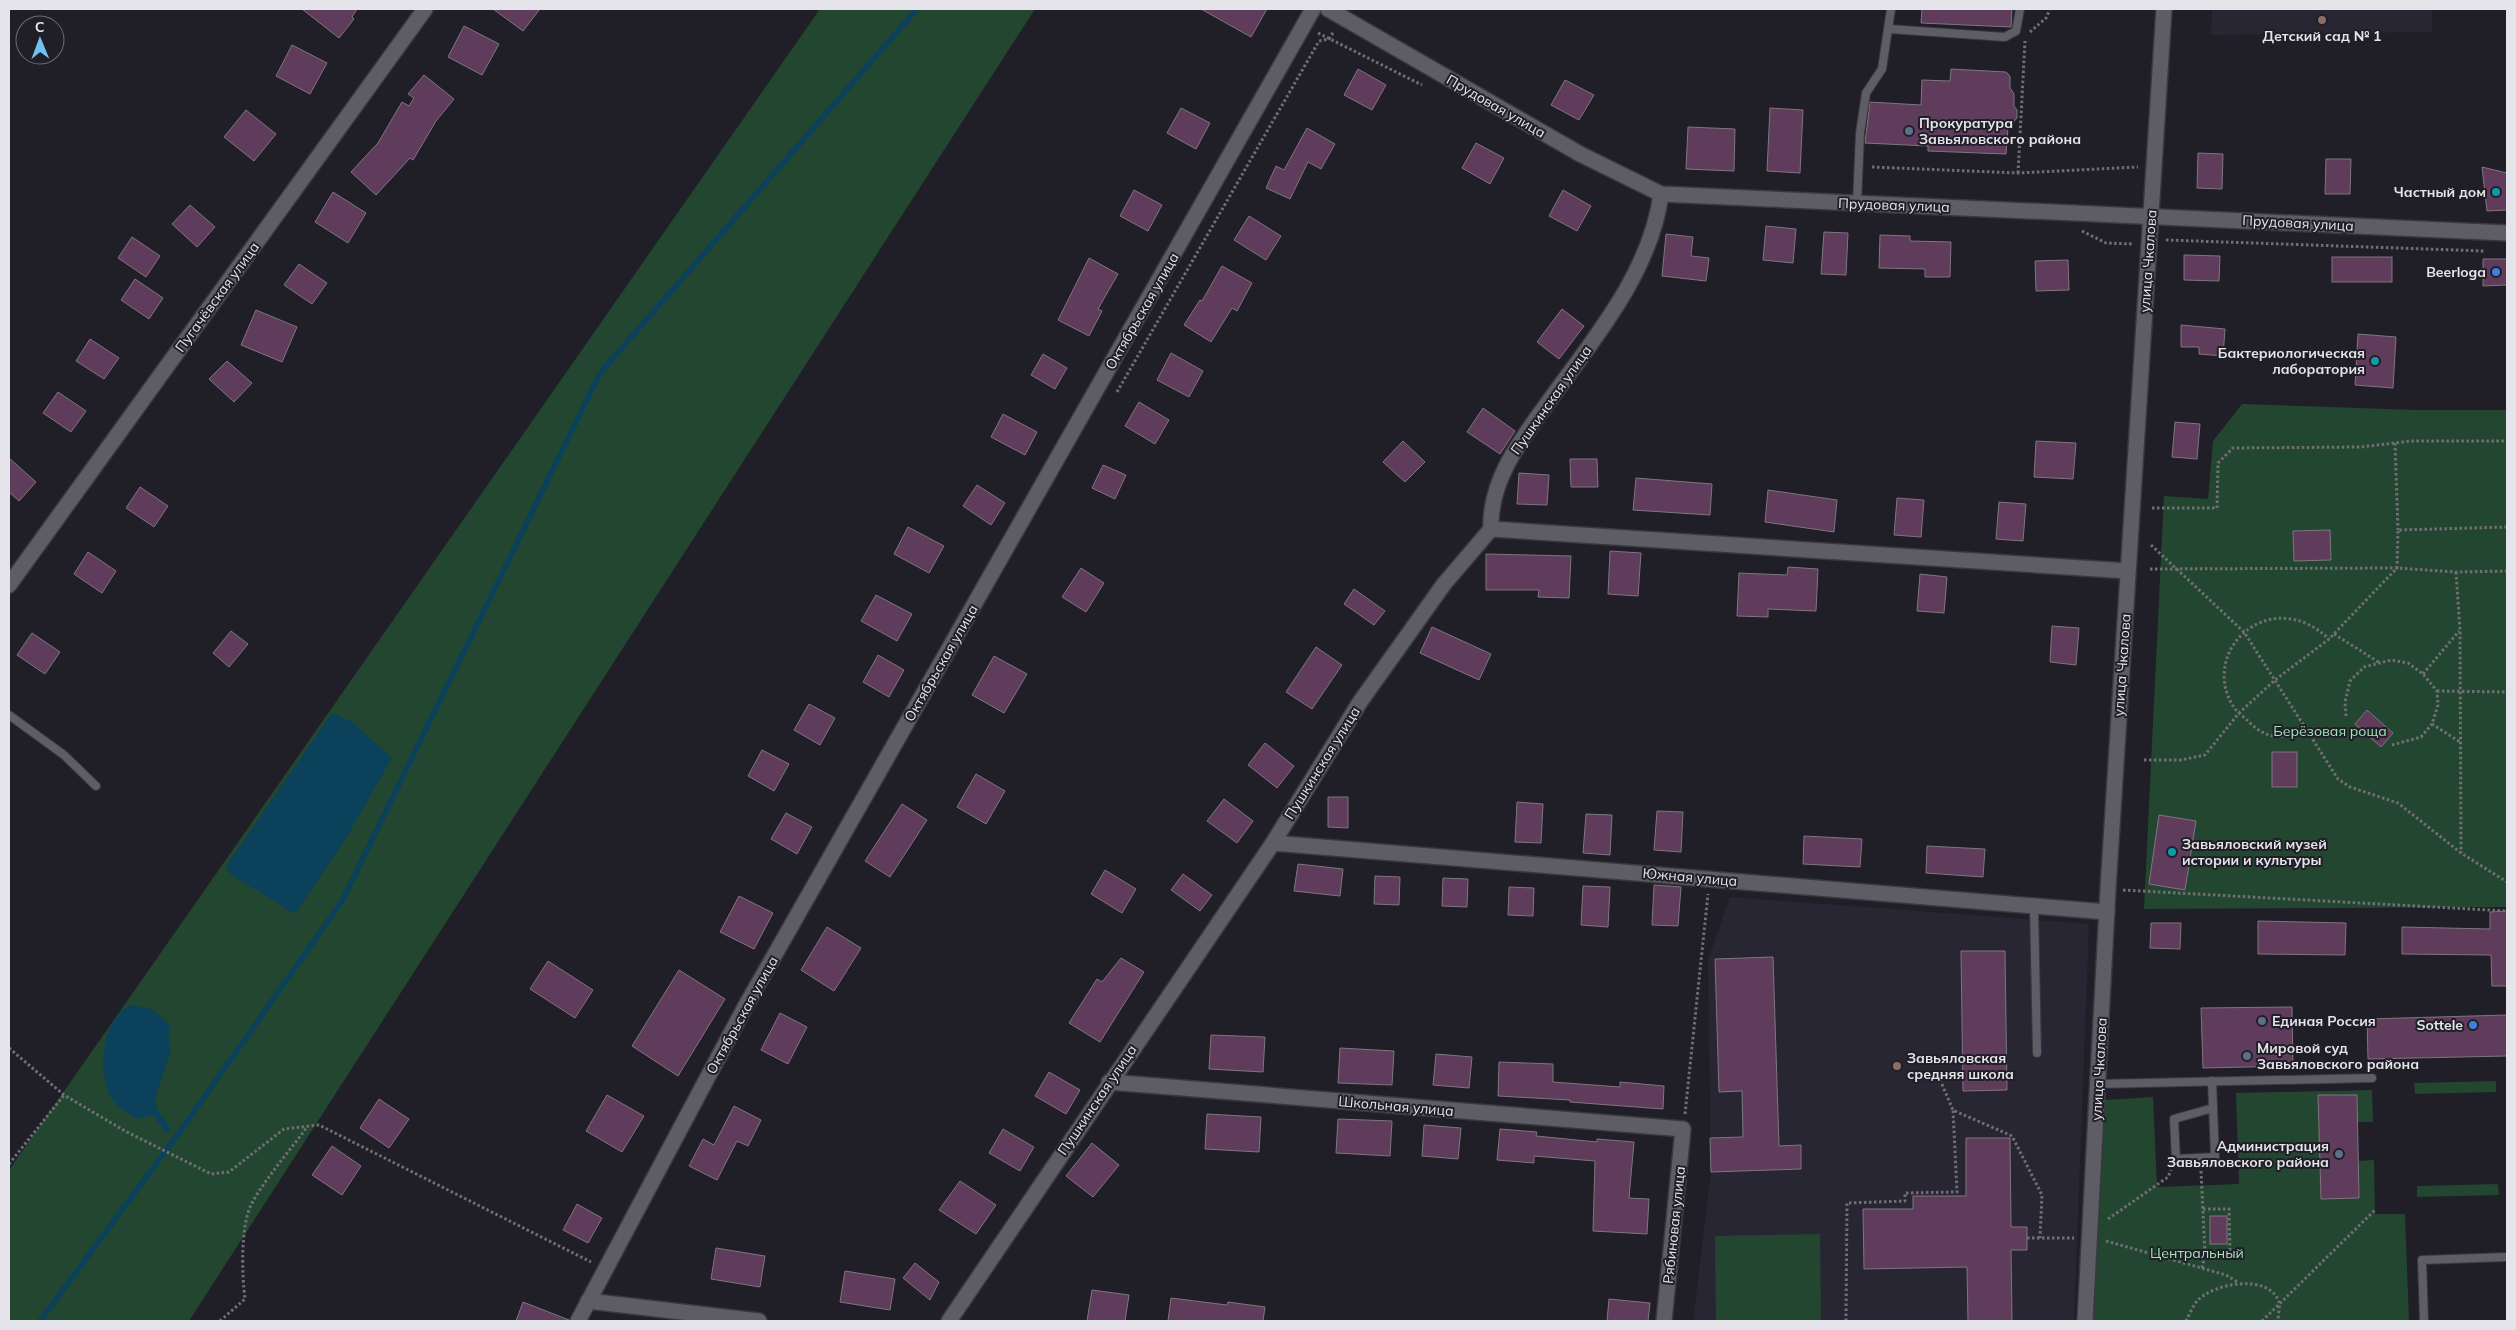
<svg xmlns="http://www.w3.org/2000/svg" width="2516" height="1330" viewBox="0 0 2516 1330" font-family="Mulish,sans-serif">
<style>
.built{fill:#292633}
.green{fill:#234630}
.water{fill:#0b415a}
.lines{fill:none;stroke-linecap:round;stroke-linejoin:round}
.stream{stroke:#0b415a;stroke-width:5.5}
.building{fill:#5f3c5b;stroke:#7f767e}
.lane-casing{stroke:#3a383f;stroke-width:10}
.street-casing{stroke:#3a383f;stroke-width:18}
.path{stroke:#706f76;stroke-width:3;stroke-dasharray:2.5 2.5;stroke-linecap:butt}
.lane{stroke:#5e5c65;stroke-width:8}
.street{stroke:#5e5c65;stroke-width:15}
.education-dot{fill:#8d6e63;stroke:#201e26;stroke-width:2}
.service-dot{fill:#5c6f8a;stroke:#201e26;stroke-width:2}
.culture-dot{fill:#0f9aa8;stroke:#201e26;stroke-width:2}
.shop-dot{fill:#3f7fe0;stroke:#201e26;stroke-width:2}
.labels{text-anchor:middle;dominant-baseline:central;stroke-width:4;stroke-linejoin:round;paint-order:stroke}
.poi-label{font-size:14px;font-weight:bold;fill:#e5e4ea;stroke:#201e26;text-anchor:start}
.street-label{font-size:14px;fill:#e5e4ea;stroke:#201e26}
.park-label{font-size:14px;fill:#9ee7b8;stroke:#201e26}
</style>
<rect width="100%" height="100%" fill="#201e26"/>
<g class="built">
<path d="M2212 9H2432V32L2211 35Z"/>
<path d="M1730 897 2089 924 2074 1321H1693L1711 1172 1708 960Z"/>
</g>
<g class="green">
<path d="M820 9H1035L189 1321H9V1170Z"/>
<path d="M2242 404 2416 410H2507V907L2144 909 2164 496 2208 499 2213 441Z"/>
<path d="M2496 1081V1092L2415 1094 2414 1083Z"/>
<path d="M2372 1090 2373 1122H2358L2357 1095 2318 1096 2321 1199 2359 1198V1161L2374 1160 2375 1214H2405L2409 1321H2093L2104 1100 2153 1097 2157 1187 2239 1184 2236 1093Z"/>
<path d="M2498 1184 2499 1195 2417 1197V1186Z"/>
<path d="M1820 1234 1821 1321H1716L1715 1236Z"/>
</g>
<g class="water">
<path d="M332 713 352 722 392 758 345 840 295 914 230 874 226 866Z"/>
<path d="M131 1005 154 1010 171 1026 168 1034 171 1050 155 1099 157 1109 172 1130 166 1133 152 1115 137 1119C130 1114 119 1109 114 1102 96 1078 100 1017 131 1005Z"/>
</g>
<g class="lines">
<path class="stream" d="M40 1321 184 1126 342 901 600 373 917 9"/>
</g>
<g class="building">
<path d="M302 9H357L352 17 354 19 339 38Z"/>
<path d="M493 9H540L523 31Z"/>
<path d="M1201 9H1267L1251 37Z"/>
<path d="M1922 9H2012L2011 27 1921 23Z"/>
<path d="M464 26 499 44 482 75 448 57Z"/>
<path d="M292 45 327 63 310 94 276 76Z"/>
<path d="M1358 69 1386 85 1372 110 1344 95Z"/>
<path d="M1951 69 2006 72 2010 76V88L2014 94V106L2017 110V118L2008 128 2006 154 1928 151V146L1865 143 1870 102 1921 105 1922 80 1950 81Z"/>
<path d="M424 75 454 99 436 121 413 160 410 158 376 195 351 172 378 143 402 102 409 106 414 98 408 94Z"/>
<path d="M1565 80 1594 95 1579 120 1551 105Z"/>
<path d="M1181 108 1210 123 1196 149 1167 133Z"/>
<path d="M1770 108 1803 110 1800 173 1767 171Z"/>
<path d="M246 110 276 134 254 161 224 137Z"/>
<path d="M1688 127 1735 129 1734 171 1686 169Z"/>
<path d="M1307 128 1335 144 1321 169 1308 162 1290 199 1266 188 1276 166 1284 170Z"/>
<path d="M1476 143 1504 158 1490 184 1462 168Z"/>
<path d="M2198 153 2223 154 2222 189 2197 188Z"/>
<path d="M2326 159H2351L2350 194H2325Z"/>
<path d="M2482 167 2507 173V210L2487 211Z"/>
<path d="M1134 190 1162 205 1148 231 1120 216Z"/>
<path d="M1563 190 1591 206 1577 231 1549 216Z"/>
<path d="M333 192 366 213 348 243 315 222Z"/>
<path d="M190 205 215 227 197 247 172 224Z"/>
<path d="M1249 216 1281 236 1266 260 1234 240Z"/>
<path d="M1766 226 1796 229 1793 263 1763 260Z"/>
<path d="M1824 232 1848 233 1846 275 1821 274Z"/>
<path d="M1666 234 1693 237 1691 256 1709 258 1706 281 1662 276Z"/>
<path d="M1880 235 1910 236V241L1951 242 1950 277H1925V269L1879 268Z"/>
<path d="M132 237 160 256 146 277 118 258Z"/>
<path d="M2184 255 2220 256 2219 281 2184 280Z"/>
<rect x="2332" y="257" width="60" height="25"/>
<path d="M1089 258 1118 274 1098 309 1102 311 1089 336 1058 320Z"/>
<path d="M2483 259H2507V285L2483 286Z"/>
<path d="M2068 260 2069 290 2036 291 2035 261Z"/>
<path d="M299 264 327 283 312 304 284 285Z"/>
<path d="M1222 266 1252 283 1237 311 1232 308 1211 342 1184 325 1200 300 1202 301Z"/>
<path d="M135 279 163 298 149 319 121 300Z"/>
<path d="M1562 309 1584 326 1559 359 1537 342Z"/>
<path d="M256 310 297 327 282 362 241 345Z"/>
<path d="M2181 325 2225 329 2223 356 2199 354V347H2181Z"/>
<path d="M2358 334 2396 337 2393 388 2355 385Z"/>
<path d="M90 339 119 358 104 379 76 361Z"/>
<path d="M1171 353 1203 371 1189 397 1157 380Z"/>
<path d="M1043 354 1067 368 1055 389 1031 375Z"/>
<path d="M227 361 252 383 234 402 209 379Z"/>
<path d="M58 392 86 411 71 432 43 413Z"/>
<path d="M1139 402 1169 420 1155 444 1125 426Z"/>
<path d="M1483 408 1515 431 1500 454 1467 432Z"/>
<path d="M1003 414 1037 432 1025 455 991 437Z"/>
<path d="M2175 422 2200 424 2197 459 2172 457Z"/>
<path d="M1403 441 1425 462 1405 482 1383 462Z"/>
<path d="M2036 441 2076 443 2073 479 2034 477Z"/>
<path d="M9 458 36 482 19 501 9 492Z"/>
<path d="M1570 459H1597L1598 487H1571Z"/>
<path d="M1103 465 1126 475 1115 499 1092 488Z"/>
<path d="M1519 473 1549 475 1547 505 1517 504Z"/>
<path d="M1636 478 1712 484 1710 515 1633 510Z"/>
<path d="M977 485 1005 503 991 525 963 506Z"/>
<path d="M140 487 168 506 154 527 126 508Z"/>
<path d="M1768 490 1837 500 1834 532 1765 522Z"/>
<path d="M1897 498 1924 500 1921 537 1894 535Z"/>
<path d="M1999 502 2026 504 2023 541 1996 539Z"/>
<path d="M908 527 944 546 929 573 894 554Z"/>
<path d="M2330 530 2331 560 2294 561 2293 531Z"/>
<path d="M1610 551 1641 553 1638 596 1608 594Z"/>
<path d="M88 552 116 571 102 593 74 574Z"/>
<path d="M1486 554 1571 556 1569 598 1538 597 1539 590H1486Z"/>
<path d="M1788 567 1818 569 1816 611 1768 609V617L1737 616 1739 573 1787 575Z"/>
<path d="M1081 568 1104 583 1086 612 1062 597Z"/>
<path d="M1920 574 1947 577 1944 613 1917 611Z"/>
<path d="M1354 589 1385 611 1374 625 1344 604Z"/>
<path d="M876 595 912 614 897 641 861 621Z"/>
<path d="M2052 626 2079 628 2076 665 2050 662Z"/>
<path d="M1432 627 1491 654 1479 680 1420 653Z"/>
<path d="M231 631 248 644 229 667 213 653Z"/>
<path d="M32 633 60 652 45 674 17 655Z"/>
<path d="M1316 647 1342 665 1312 709 1286 692Z"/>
<path d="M878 655 904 670 889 697 863 682Z"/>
<path d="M994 656 1027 674 1004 713 972 695Z"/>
<path d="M809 704 835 718 820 745 794 730Z"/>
<path d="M2367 710 2393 733 2381 747 2355 724Z"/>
<path d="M1265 743 1294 766 1277 788 1248 765Z"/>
<path d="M762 750 789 764 774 791 748 776Z"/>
<rect x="2272" y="752" width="25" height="35"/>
<path d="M976 774 1005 791 986 824 957 807Z"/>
<path d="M1328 797H1348V828L1328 827Z"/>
<path d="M1224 799 1253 821 1237 843 1207 821Z"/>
<path d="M1517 802 1543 804 1541 843 1515 842Z"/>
<path d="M902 804 927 820 890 877 865 861Z"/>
<path d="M1657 811 1683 812 1681 852 1654 850Z"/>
<path d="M786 813 812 827 797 854 771 839Z"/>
<path d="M1586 814 1612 815 1610 855 1583 853Z"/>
<path d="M2159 815 2196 821 2185 890 2149 884Z"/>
<path d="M1804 836 1862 839 1860 867 1803 864Z"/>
<path d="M1927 846 1985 849 1983 877 1926 873Z"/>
<path d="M1298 864 1343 869 1340 896 1294 891Z"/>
<path d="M1105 870 1136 889 1122 913 1091 894Z"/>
<path d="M1183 874 1212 895 1200 911 1171 890Z"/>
<path d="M1375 876 1400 877 1399 905 1374 904Z"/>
<path d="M1443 878 1468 879 1467 907 1442 906Z"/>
<path d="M1654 885 1681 887 1678 926 1652 925Z"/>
<path d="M1583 886 1610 887 1608 927 1581 925Z"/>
<path d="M1509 887 1534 888 1533 916 1508 915Z"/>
<path d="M739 896 773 913 754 949 720 932Z"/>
<path d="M2507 911V986H2492L2491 955 2402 954V927L2490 929V912Z"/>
<path d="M2258 921 2346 923 2345 955 2258 954Z"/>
<path d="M2151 923H2181L2180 949 2150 948Z"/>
<path d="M827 927 861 948 834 991 801 970Z"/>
<path d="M1961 951H2005L2007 1090 1963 1091Z"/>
<path d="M1773 957 1779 1146 1801 1145V1169L1711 1172 1710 1138 1743 1137 1742 1091 1719 1092 1715 959Z"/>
<path d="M1121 958 1144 972 1100 1042 1069 1023 1097 979 1102 982Z"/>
<path d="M548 961 593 990 575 1018 530 989Z"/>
<path d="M679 970 725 999 678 1076 632 1046Z"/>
<path d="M2292 1007 2293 1066 2203 1068 2201 1008Z"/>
<path d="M780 1013 807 1027 788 1064 761 1050Z"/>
<path d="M2507 1015V1056L2368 1059 2367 1019Z"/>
<path d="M1211 1035 1265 1037 1263 1072 1209 1069Z"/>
<path d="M1340 1048 1394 1051 1392 1085 1338 1083Z"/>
<path d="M1436 1054 1472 1057 1469 1088 1433 1085Z"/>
<path d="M1499 1062 1553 1064V1082L1620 1087V1082L1664 1086 1663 1109 1570 1102V1100L1498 1096Z"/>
<path d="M1049 1072 1080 1090 1066 1114 1035 1096Z"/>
<path d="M607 1095 644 1116 622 1152 586 1131Z"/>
<path d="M2318 1095H2357L2359 1198 2321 1199Z"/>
<path d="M379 1099 409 1119 389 1148 360 1128Z"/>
<path d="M734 1106 761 1120 748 1146 737 1141 717 1180 689 1166 703 1139 714 1145Z"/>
<path d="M1207 1114 1261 1117 1259 1152 1205 1149Z"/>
<path d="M1338 1119 1392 1121 1390 1156 1336 1153Z"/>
<path d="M1424 1125 1461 1128 1458 1159 1422 1156Z"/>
<path d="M1003 1129 1034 1147 1020 1171 989 1153Z"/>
<path d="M1500 1129 1537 1132 1536 1136 1597 1142V1139L1634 1142 1629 1198 1649 1199 1647 1234 1593 1231 1595 1161 1534 1156V1163L1497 1160Z"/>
<path d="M1966 1138H2010L2011 1227H2027V1250H2011L2012 1321H1968L1967 1267 1864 1269 1863 1209H1913V1196H1966Z"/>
<path d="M1092 1143 1119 1165 1093 1197 1066 1176Z"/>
<path d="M332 1146 361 1166 342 1195 312 1175Z"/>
<path d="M960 1181 996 1205 976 1234 939 1210Z"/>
<path d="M577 1204 602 1218 588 1243 563 1230Z"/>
<rect x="2210" y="1216" width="17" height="28"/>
<path d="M716 1248 765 1256 760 1287 711 1279Z"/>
<path d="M915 1263 939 1282 930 1300 903 1278Z"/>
<path d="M845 1271 895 1279 890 1310 840 1302Z"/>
<path d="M1092 1290 1129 1295 1125 1321H1087Z"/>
<path d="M1171 1298 1227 1305 1228 1302 1265 1307 1263 1321H1168Z"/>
<path d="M1609 1299 1650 1303 1648 1321H1607Z"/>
<path d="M523 1302 569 1320V1321H516Z"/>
</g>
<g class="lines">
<g class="lane-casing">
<g id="lane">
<path d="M1889 29 2005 37 2016 31 2020 9"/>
<path d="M1857 203 1860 133 1866 93 1882 69 1891 9"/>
<path d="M9 715 64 755 96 786"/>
<path d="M2034 906 2037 1053"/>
<path d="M2212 1081 2215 1157 2176 1159 2174 1119 2213 1108"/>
<path d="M2098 1084 2372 1078"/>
<path d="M2424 1321 2422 1260 2507 1257"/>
</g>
</g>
<g class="street-casing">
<g id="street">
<path d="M1328 9 1580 154 1661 194 2507 233"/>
<path d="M1491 529 2128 571"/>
<path d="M9 585 425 9"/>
<path d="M1273 843 2107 912"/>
<path d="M1109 1082 1683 1129 1664 1321"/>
<path d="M588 1301 759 1321"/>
<path d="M578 1321 745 1007 1313 9"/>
<path d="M949 1321 1273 843 1360 702 1444 584 1491 529C1489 478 1524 436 1552 397 1596 336 1651 271 1661 194"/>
<path d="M2085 1321 2108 889 2164 9"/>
</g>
</g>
<g class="path">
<path d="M2030 32 2046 18 2050 9"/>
<path d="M1318 33 1422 85"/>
<path d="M1872 167 2018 173 2138 167"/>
<path d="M2018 173 2025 41"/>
<path d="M2082 231 2106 243 2133 244"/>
<path d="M2166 240 2484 251"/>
<path d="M1117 392 1319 41 1329 39 1334 31"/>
<path d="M2395 443 2398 530"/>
<path d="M2152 508H2217L2218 463 2233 448 2361 447 2411 441H2507"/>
<path d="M2151 545 2244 632 2338 779 2350 787 2398 803 2461 853 2507 882"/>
<path d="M2150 569 2397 568 2456 572 2507 571"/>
<path d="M2456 572 2460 630 2461 853"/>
<path d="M2334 634 2380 663"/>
<path d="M2423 674 2459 631"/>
<path d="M2437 691 2507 692"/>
<path d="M2346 716 2345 702 2350 681 2364 667 2391 660 2408 663 2423 674 2437 691 2438 705 2432 724 2460 742"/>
<path d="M2307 729C2284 739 2268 741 2249 722 2245 718 2239 713 2235 709 2196 652 2270 583 2329 639"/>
<path d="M2392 745 2421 737 2432 724"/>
<path d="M2144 760H2181L2205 755 2239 713 2275 680 2329 639 2397 568 2398 530 2507 527"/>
<path d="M2123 890 2507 911"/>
<path d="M9 1048 64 1095 125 1131 211 1174 229 1172 284 1129 319 1125 591 1262"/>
<path d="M1938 1075 1953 1110"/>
<path d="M1685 1114 1708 894"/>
<path d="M9 1164 64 1095"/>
<path d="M2201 1171 2205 1254 2202 1268"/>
<path d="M2203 1209H2229L2230 1254H2205"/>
<path d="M2108 1219 2168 1177 2171 1170"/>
<path d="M2027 1238H2074"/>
<path d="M2106 1241 2226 1275 2239 1283"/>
<path d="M220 1321 245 1299C242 1275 240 1225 252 1203 267 1176 289 1152 307 1127"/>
<path d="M1846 1321 1847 1203 1905 1201V1193L1957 1192 1953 1110 2012 1136 2042 1195 2040 1238"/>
<path d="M2186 1321C2189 1315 2193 1306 2197 1301 2213 1283 2269 1273 2279 1302 2280 1307 2278 1316 2278 1321"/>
<path d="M2262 1321 2375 1210"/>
</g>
<use href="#lane" class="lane"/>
<use href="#street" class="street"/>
</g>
<g class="education-dot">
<circle cx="2322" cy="20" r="5"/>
<circle cx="1897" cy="1066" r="5"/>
</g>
<g class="service-dot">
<circle cx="1909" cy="131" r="5"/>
<circle cx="2262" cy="1021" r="5"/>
<circle cx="2247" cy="1056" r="5"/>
<circle cx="2339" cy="1154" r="5"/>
</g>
<g class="culture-dot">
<circle cx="2496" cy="192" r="5"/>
<circle cx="2375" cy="361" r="5"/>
<circle cx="2172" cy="852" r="5"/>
</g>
<g class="shop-dot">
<circle cx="2496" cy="272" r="5"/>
<circle cx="2473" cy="1025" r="5"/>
</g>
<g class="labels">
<g class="poi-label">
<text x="2322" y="36" text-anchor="middle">Детский сад № 1</text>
<text x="1919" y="123">Прокуратура<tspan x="1919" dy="16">Завьяловского района</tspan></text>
<text x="2486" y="192" text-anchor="end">Частный дом</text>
<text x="2486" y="272" text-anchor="end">Beerloga</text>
<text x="2365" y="353" text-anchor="end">Бактериологическая<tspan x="2365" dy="16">лаборатория</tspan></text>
<text x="2182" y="844">Завьяловский музей<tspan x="2182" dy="16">истории и культуры</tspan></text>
<text x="2272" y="1021">Единая Россия</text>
<text x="2463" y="1025" text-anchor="end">Sottele</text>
<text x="2257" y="1048">Мировой суд<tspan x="2257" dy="16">Завьяловского района</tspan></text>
<text x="1907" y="1058">Завьяловская<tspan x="1907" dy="16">средняя школа</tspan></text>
<text x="2329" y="1146" text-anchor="end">Администрация<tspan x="2329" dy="16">Завьяловского района</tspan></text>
</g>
<g class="street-label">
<text transform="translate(1496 106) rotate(30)">Прудовая улица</text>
<text transform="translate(1894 205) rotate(2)">Прудовая улица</text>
<text transform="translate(2298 223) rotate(3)">Прудовая улица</text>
<text transform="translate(2148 261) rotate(-86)">улица Чкалова</text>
<text transform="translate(217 297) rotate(-54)">Пугачёвская улица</text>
<text transform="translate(1142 311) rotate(-60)">Октябрьская улица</text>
<text transform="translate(1551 400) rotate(-55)">Пушкинская улица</text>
<text transform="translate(941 663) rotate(-60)">Октябрьская улица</text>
<text transform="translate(2122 665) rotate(-86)">улица Чкалова</text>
<text transform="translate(1322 763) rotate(-58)">Пушкинская улица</text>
<text transform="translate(1690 877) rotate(5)">Южная улица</text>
<text transform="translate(742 1015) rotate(-61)">Октябрьская улица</text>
<text transform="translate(2099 1069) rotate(-87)">улица Чкалова</text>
<text transform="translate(1097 1100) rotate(-56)">Пушкинская улица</text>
<text transform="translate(1396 1106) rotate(5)">Школьная улица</text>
<text transform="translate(1674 1225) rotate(-84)">Рябиновая улица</text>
</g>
<g class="park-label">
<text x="2330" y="731">Берёзовая роща</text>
<text x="2197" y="1253">Центральный</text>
</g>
</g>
<rect width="2516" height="1330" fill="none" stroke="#e5e4ea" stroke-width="20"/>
<g transform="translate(40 40) rotate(359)"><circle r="24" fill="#201e26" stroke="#6f6d74"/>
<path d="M0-4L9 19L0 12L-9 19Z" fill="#70c2f4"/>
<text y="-8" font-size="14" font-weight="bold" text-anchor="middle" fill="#e5e4ea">С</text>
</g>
</svg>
